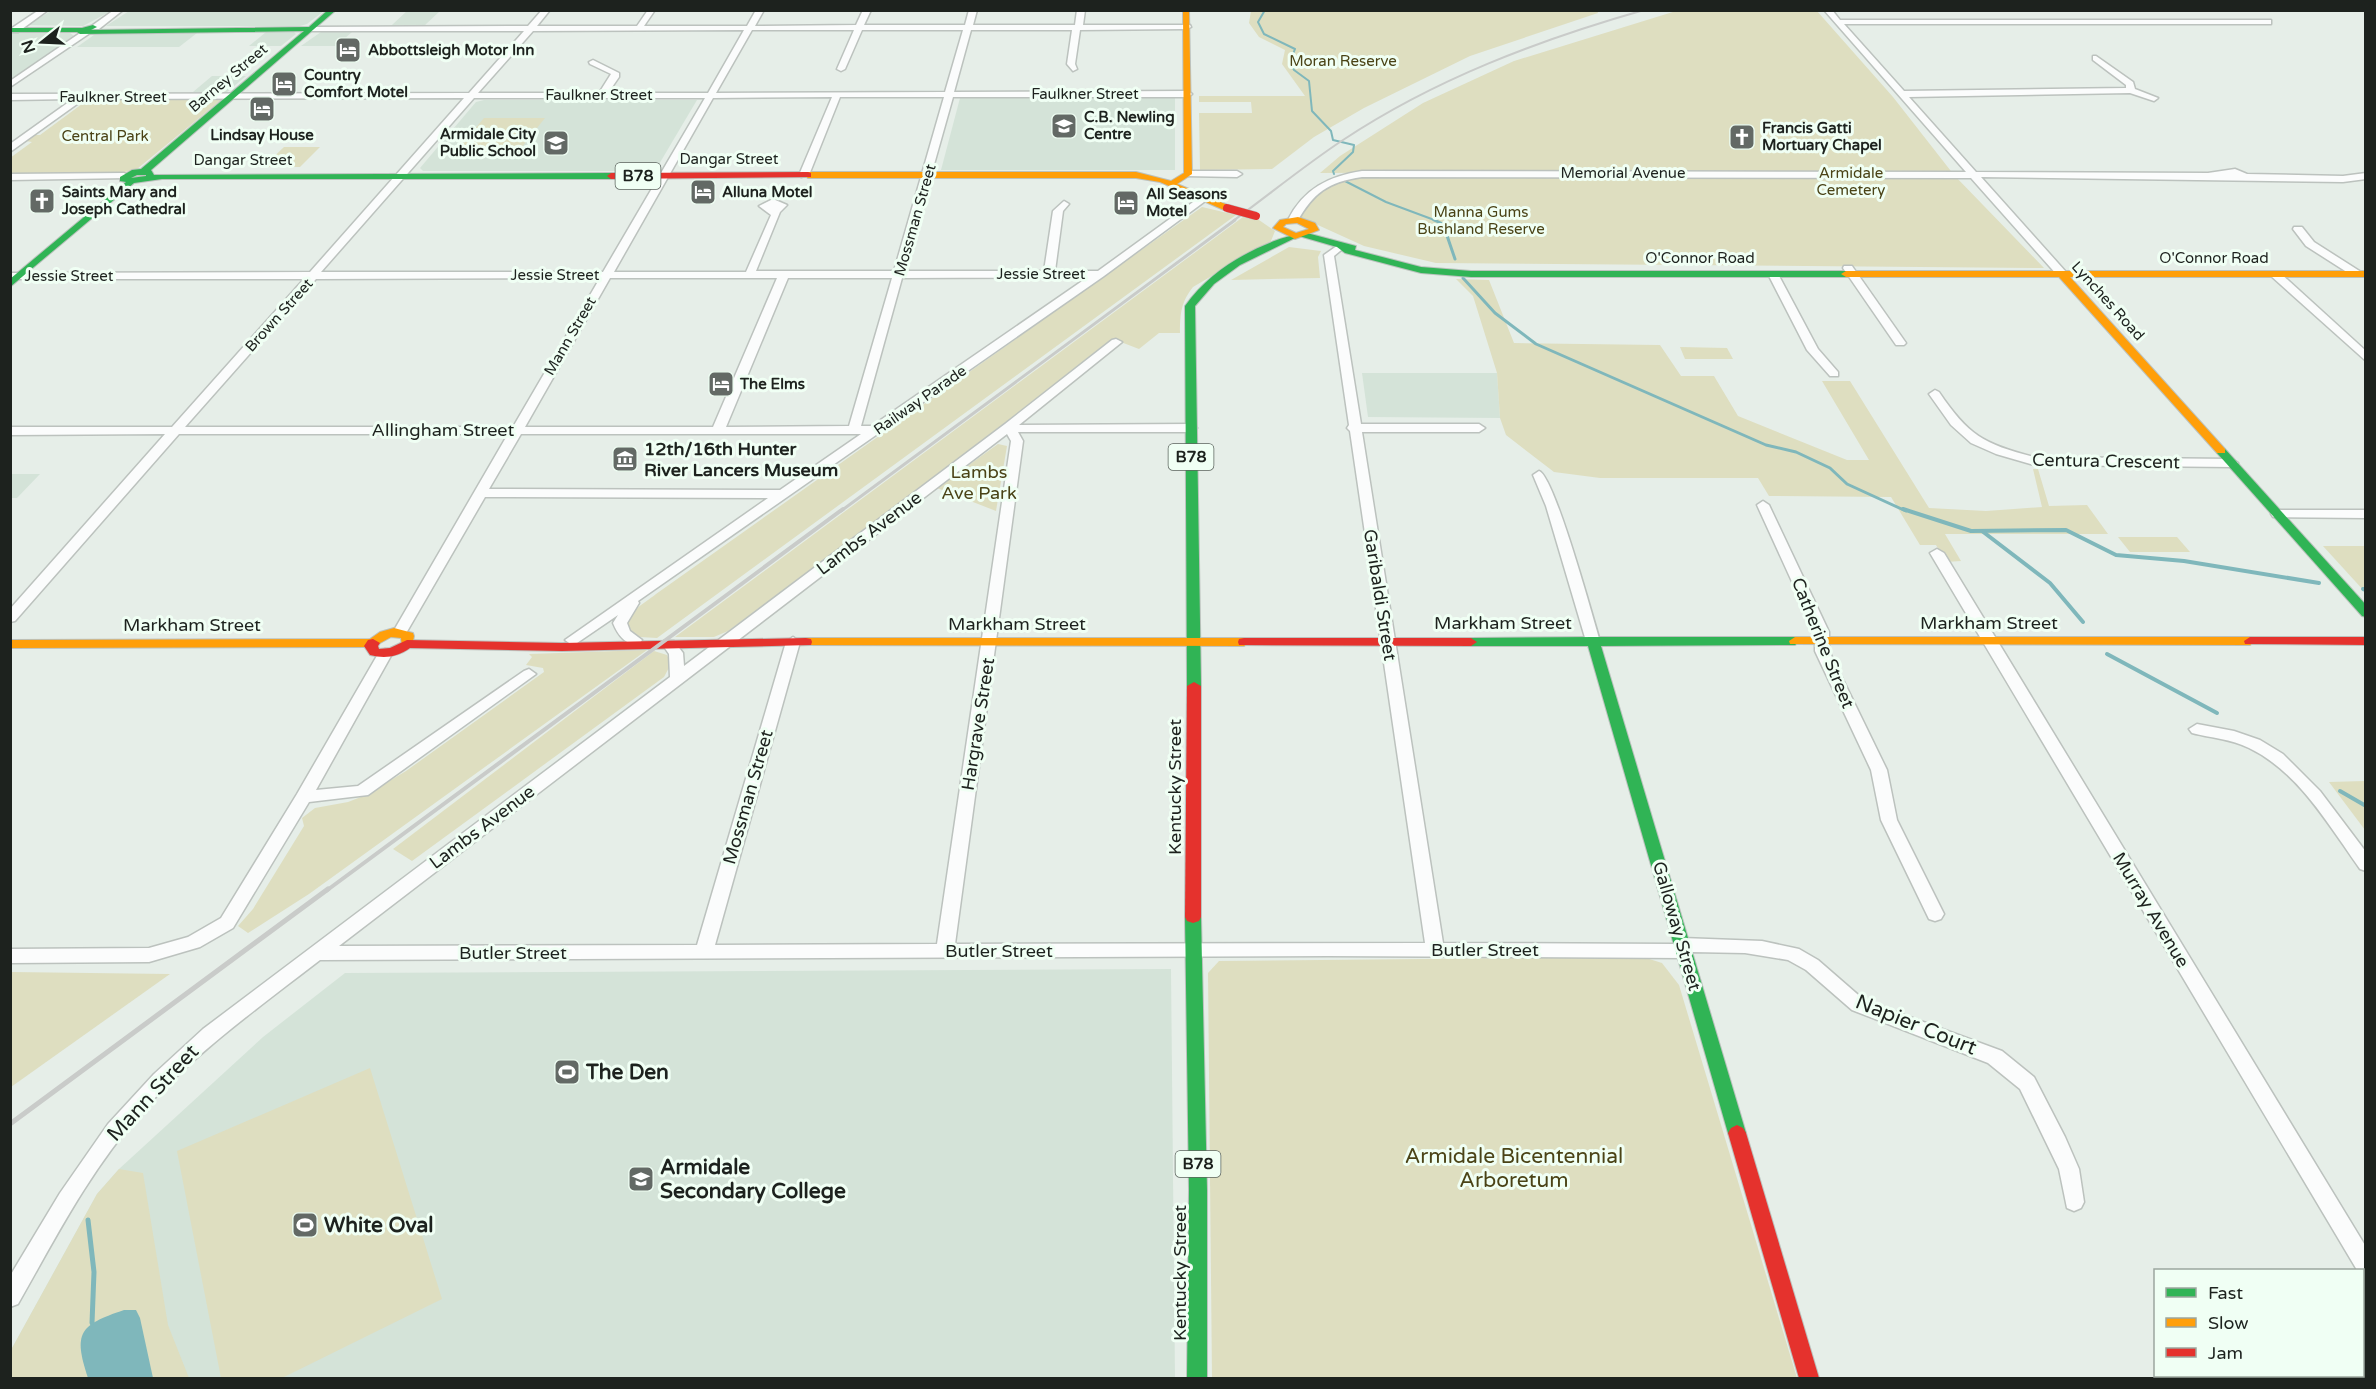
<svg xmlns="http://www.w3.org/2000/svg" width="2376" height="1389" viewBox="0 0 2376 1389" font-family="'Varela Round',sans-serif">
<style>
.built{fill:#d4e3d8}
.green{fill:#dedec0}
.water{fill:#7fb7bb}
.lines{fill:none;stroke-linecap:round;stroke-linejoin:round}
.stream-far3{stroke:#7fb7bb;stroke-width:2}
.stream-far2{stroke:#7fb7bb;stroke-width:3}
.stream-far1{stroke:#7fb7bb;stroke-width:4}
.stream{stroke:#7fb7bb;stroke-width:5}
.street-casing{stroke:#bcc2be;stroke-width:3}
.fast-casing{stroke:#bcc2be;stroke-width:2}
.slow-casing{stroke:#bcc2be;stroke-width:2}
.jam-casing{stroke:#bcc2be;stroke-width:2}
.street{fill:#fbfcfc;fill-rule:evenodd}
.fast{fill:#30b455;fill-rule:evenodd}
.slow{fill:#ff9f0a;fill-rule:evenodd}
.jam{fill:#e5322d;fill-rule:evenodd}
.rail-far3{stroke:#c9cbc9;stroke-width:2}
.rail-far2{stroke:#c9cbc9;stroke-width:3}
.rail-far1{stroke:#c9cbc9;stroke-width:4}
.rail{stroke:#c9cbc9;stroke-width:5}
.jam-bridge-casing{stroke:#bcc2be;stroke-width:9;stroke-linecap:butt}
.jam-bridge{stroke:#e5322d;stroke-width:8}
.labels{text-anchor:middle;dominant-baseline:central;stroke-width:6;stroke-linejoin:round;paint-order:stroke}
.far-poi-label{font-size:15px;font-weight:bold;fill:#1d221e;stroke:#f0fff4;text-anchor:start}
.far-park-label{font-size:15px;fill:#4a4316;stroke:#f0fff4}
.far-street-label{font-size:15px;fill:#1d221e;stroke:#f0fff4}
.shield{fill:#f0fff4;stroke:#5c645e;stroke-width:1.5}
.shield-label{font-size:16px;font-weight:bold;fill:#1d221e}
.street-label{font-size:18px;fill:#1d221e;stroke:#f0fff4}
.poi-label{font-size:18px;font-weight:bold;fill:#1d221e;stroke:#f0fff4;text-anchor:start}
.park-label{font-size:18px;fill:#4a4316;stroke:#f0fff4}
.near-street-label{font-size:21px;fill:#1d221e;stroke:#f0fff4}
.near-poi-label{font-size:21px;font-weight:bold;fill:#1d221e;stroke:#f0fff4;text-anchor:start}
.near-park-label{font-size:21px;fill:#4a4316;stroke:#f0fff4}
</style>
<rect width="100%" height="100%" fill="#e6eee8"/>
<g class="built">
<path d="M408 10H440V11L425 25H392Z"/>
<path d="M51 11H111L83 26 27 25Z"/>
<path d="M129 11V10L324 11 307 24 300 26H106Z"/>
<path d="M266 32H294L296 34 281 46H249Z"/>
<path d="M321 32H352L336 46H301Z"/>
<path d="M11 33H70L74 36 11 79Z"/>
<path d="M197 33 179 47H77L94 35Z"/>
<path d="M212 76H246L227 92H193Z"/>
<path d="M960 98H1175V170H941Z"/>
<path d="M484 100H697L655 171H423L420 168 476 102Z"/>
<path d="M1362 373H1497L1500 418 1368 417Z"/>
<path d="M10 474H40L17 498H11Z"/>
<path d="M1171 969 1175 1378H11V1350L97 1194 119 1169 263 1037 345 973Z"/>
</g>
<g class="green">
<path d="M1597 10 1598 13 1470 56 1364 108 1314 137 1272 169 1200 170 1199 113H1252L1251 102H1199V96H1305L1282 64 1285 50 1259 37 1249 23 1251 11Z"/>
<path d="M1676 11H1817L1893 97 1954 175 2044 268 1436 263 1364 246 1298 216C1315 193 1331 184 1358 177L1728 178 1725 171 1320 173 1340 156 1423 103 1514 61Z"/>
<path d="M89 99H219L221 100 137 169 121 173 11 174 10 158 32 142 26 141 34 135H40L82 104 77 103Z"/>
<path d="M484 118H545L514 157H451Z"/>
<path d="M284 147H320L300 167H263Z"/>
<path d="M1202 207 1236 215 657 638 640 637 627 628C626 612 645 603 656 594Z"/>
<path d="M1243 217 1259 220 1275 231 1271 241 1193 287C1181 302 1180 314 1180 333H1159L1139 349 1113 339 1097 351 1095 357 848 544 728 631 714 637H675Z"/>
<path d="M1289 247 1321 251 1318 257 1320 278 1231 280Z"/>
<path d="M1456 279 1489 280 1514 343 1660 345 1681 376H1714L1738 416 1847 460H1869L1822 381H1850L1929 508 1986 511 2042 507 2033 469H2038L2049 506 2087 505 2108 534H1945L1961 561 1946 562 1936 545H1920L1891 497 1769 496 1758 478H1600L1554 472 1506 435 1500 418 1497 373 1473 296Z"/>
<path d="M1680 347 1727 348 1733 359H1685Z"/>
<path d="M998 444 1007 446 996 511 937 488Z"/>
<path d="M2118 537H2177L2190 552H2130Z"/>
<path d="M2323 546H2365V592Z"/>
<path d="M647 650 309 894 248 933 238 926 253 909 304 826 302 818 315 808 348 802 366 795 406 771 544 672 543 668 526 665 532 657 529 654Z"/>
<path d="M654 651 667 655 671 664 664 677 412 861 393 849Z"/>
<path d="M2365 781H2366L2365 830 2329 782Z"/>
<path d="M1643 957 1662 963 1679 985 1797 1378H1212L1208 973 1219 961Z"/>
<path d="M11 972 170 974 11 1087Z"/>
<path d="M370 1068 442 1299 282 1378H221L177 1151Z"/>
<path d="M119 1169 143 1173 168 1325 189 1378H11V1350L97 1194Z"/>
</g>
<path class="water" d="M124 1310H136L140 1318 153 1378H88C73 1333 79 1325 124 1310Z"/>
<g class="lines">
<g class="stream-far3">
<path d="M1265 10 1258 22 1264 34 1295 49 1290 62 1294 70 1309 81 1312 111 1331 131 1333 140 1354 145 1353 152 1333 171 1334 174"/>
<path d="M1343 180 1386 202 1437 221"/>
</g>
<g class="stream-far2">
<path d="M1434 220 1443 224 1455 259"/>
<path d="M1463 278 1495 313 1536 344 1766 445 1796 452 1830 468 1847 484 1906 511"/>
</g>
<g class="stream-far1">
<path d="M1903 509 1971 531 2066 530 2116 555 2184 561 2319 583"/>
<path d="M1982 531 2050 583 2083 622"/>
<path d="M2363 589 2366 590"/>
<path d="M2107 654 2217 713"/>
<path d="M2340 791 2366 806"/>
</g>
<path class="stream" d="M88 1220 94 1272 92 1323"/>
<g class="street-casing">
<g id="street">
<path d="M39 10H48L18 32H12V28Z"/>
<path d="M114 10H123L99 29H93V25Z"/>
<path d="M542 10H550L537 26H637L648 10H655L644 26H747L756 10H764L755 26 856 25 863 10H871L864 25H965L969 10H977L973 25H1075L1077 10H1085L1083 25H1190L1191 27 1187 29 1080 30 1075 64 1077 69 1073 71 1067 64 1072 30H971L954 92 1188 91 1192 94 1188 97H953L904 271H1044L1053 211 1064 201 1069 204 1063 211 1055 271H1098L1200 197 1208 199 1104 276 638 601 639 603 627 623 630 631 642 640 640 643C626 647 618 635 613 623L618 615 577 643 572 645 565 640 768 498 485 497 405 635 400 636 393 632 508 434H179L15 621 10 622V609L165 434 10 435V427H172L304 279H10V273L310 272 464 98 84 99 10 152V144L73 99 10 100V94L469 93 524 31H312L308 29 312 27 528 26ZM744 30 708 93H608L619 77V73L593 60 589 62 590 64 611 74 599 93H478L533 31ZM752 30H854L837 69 841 71 845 69 862 30H963L945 92 716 93ZM832 97 799 175 801 177 809 175 840 97H944L894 271H756L780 212 787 205 773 199 759 206 771 215 746 272H614L713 98ZM474 98H705L603 272H321ZM1088 277 872 426H861L902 278ZM600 278 513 427H185L316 279ZM610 278H777L713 427H525ZM788 278H892L849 426 726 427ZM521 434H861L780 490 489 489Z"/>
<path d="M1824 10H1832L1840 20H2271V24H1844L1904 91 2126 88V85L2093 60V56H2096L2133 82 2135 89 2158 98 2154 101 2130 93 1909 97 1976 172 2208 173 2235 169 2247 174 2343 176 2366 173V179L2343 182 1981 177 2066 272 2067 274 2062 277 2058 276 1971 178 1362 177C1328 182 1313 193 1297 222L1288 220C1303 189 1329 176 1362 171L1966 172Z"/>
<path d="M83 31 90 33 10 87V81Z"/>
<path d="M1188 171H1237L1242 174 1237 177 1185 176V172Z"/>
<path d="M124 173 129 176 127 178 10 180V174Z"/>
<path d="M2294 227H2302L2314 242 2361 272V276H2353L2306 246 2293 229Z"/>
<path d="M1341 243 1346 246 1334 256 1361 424H1479L1485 428 1479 432H1362L1443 943 1674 944 1676 940 1682 938 1762 941 1799 949 1818 960 1864 1000 2002 1051 2034 1077 2065 1137 2079 1169 2084 1202 2081 1208 2074 1211 2067 1208 2059 1169 2020 1089 1988 1063 1852 1010 1806 970 1788 960 1745 953 1692 952 1690 956 1684 958 1328 956 320 960C258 1008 193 1054 141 1113 90 1170 55 1239 18 1304L10 1307V1276L60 1193 108 1124 154 1074 203 1029 670 677 669 654 662 644 664 641H674L683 653 684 666 1005 424 1112 340 1116 339 1122 342 1019 425 1191 424 1197 428 1191 432H1018L1023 441 955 944 1425 943 1350 431 1347 428 1349 425 1324 255ZM1007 434 1011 441 937 944 715 945 800 642 793 637 786 642 697 945 339 946Z"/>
<path d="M1844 266H1852L1906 343 1904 345H1896L1843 268Z"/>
<path d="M1769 272 1778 274 1818 349 1838 372V376H1830L1807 350 1768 274Z"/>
<path d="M2271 272H2279L2366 351V361L2271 276Z"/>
<path d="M1935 390 1939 392C1968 435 1983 444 2034 457L2232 459 2238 463 2232 467 2034 465 1996 454 1971 443 1951 425 1929 394Z"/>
<path d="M1539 471C1554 475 1593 618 1600 641L1598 644H1588L1586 641 1546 506 1533 475Z"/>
<path d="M1763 501 1769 505 1829 632V651L1887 770 1897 820 1944 914 1941 919 1935 921 1929 919 1881 820 1871 770 1815 651V632L1757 505Z"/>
<path d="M2278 510H2366V518L2273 517 2271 514 2273 511Z"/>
<path d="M1937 549 1944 553 2366 1247V1277L2362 1275V1270H2357L1930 553Z"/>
<path d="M385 649 392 654 316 790 358 786 524 671 529 669 536 674 368 795 309 802 233 928 200 947 149 962 10 963V949L149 948 188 937 221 918 297 794 378 654Z"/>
<path d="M2197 724 2234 731 2260 740 2283 754 2320 791 2366 852V871L2360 869C2329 826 2299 772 2249 748 2231 739 2211 738 2192 733L2189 729Z"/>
</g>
</g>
<g class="fast-casing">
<g id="fast">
<path d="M328 10H336L151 170 154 175 611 173 615 176 611 179H162L134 183 10 287V279L126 182 120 181V177L132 170 141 169 304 31 80 34 77 32H10V28H82L93 25 97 27 91 30 309 27ZM137 175H146V176L131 178Z"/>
<path d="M1303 232 1356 246 1355 250 1421 267 1471 271H1846L1851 274 1846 277H1471L1421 273 1345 253 1337 247 1299 236 1240 265 1214 284 1195 306 1201 686 1194 690 1187 686 1185 306C1208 274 1240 254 1277 240 1286 236 1296 236 1303 232Z"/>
<path d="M2221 448 2225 449 2366 605V617L2362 616 2217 453V449Z"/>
<path d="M1593 637H1795L1801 641 1795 645 1601 646 1746 1133 1743 1138 1737 1141 1731 1138 1728 1133 1588 646H1471L1465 642 1471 638Z"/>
<path d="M1193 911 1199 913 1201 917 1207 1190V1378H1187L1189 1190 1185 917 1187 913Z"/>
</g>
</g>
<g class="slow-casing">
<g id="slow">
<path d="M1183 10H1189L1192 174 1177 184 1230 206V210H1224L1160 182 1136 178H808L804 175 808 172H1136L1171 181 1184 173Z"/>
<path d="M1298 217 1315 223 1319 230 1295 239 1273 228 1280 220ZM1297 223 1309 229 1296 233 1283 227 1286 224Z"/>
<path d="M2366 271V277H2070L2225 449V453H2217L2059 277H1846L1841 274 1846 271Z"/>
<path d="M394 628 413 633 414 636 412 647H402L401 638 391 637 373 647 10 648V640L370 639 380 632Z"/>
<path d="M1795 637H2250L2256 641 2250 645 1790 644 1789 641Z"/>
<path d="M806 638H1244L1250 642 1244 646 801 645 800 642 801 639Z"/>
</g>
</g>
<g class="jam-casing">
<g id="jam">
<path d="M808 172 811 173V177L611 179 607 176 611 173Z"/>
<path d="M2250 637H2366V645L2245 644 2244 641Z"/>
<path d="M806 638 811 639 812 642 811 645 562 651 410 648C397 657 385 659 370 655L364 646 368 640 373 639 380 643 378 646 379 649 390 648 407 640 562 643Z"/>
<path d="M1244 638H1471L1477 642 1471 646 1239 645 1238 642 1239 639Z"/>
<path d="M1194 682 1201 686V917L1199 921 1193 923 1187 921 1185 917 1187 686Z"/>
<path d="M1737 1125 1743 1128 1746 1133 1819 1378H1799L1728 1133 1731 1128Z"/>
</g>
</g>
<use href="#street" class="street"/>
<use href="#fast" class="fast"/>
<use href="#slow" class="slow"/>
<use href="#jam" class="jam"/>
<path class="rail-far3" d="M1233 221C1270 194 1305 165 1343 140 1435 79 1539 40 1644 10"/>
<path class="rail-far2" d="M841 511 1235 220"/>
<path class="rail-far1" d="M326 891 843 509"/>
<path class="rail" d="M10 1124 328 889"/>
<g class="jam-bridge-casing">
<path id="jam-bridge" d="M1227 208 1256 216"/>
</g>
<use href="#jam-bridge" class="jam-bridge"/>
</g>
<defs>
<g id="hotel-square" transform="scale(1.35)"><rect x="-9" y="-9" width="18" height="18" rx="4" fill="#636965" stroke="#f0fff4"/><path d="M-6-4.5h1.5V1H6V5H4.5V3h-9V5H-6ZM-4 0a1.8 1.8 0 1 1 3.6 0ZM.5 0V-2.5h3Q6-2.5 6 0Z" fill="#fff"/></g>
<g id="university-square" transform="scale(1.35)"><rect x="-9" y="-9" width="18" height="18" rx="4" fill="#636965" stroke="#f0fff4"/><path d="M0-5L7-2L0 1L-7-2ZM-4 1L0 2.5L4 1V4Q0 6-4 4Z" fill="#fff"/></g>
<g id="church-square" transform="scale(1.35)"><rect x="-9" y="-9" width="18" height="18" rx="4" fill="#636965" stroke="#f0fff4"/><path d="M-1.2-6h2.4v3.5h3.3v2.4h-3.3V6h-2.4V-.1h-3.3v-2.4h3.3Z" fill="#fff"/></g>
<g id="school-square" transform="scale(1.35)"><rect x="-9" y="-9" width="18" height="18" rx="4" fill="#636965" stroke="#f0fff4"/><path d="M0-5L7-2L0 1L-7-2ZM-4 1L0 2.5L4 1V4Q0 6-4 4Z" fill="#fff"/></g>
<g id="museum-square" transform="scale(1.35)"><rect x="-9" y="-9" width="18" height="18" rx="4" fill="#636965" stroke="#f0fff4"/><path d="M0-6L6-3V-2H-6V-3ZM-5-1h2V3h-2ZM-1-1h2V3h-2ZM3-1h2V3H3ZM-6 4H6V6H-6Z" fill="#fff"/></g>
<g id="stadium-square" transform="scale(1.35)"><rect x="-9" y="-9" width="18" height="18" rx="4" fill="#636965" stroke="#f0fff4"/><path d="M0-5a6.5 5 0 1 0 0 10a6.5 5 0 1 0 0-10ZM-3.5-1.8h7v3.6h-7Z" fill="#fff"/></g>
</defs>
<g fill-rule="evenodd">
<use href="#hotel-square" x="348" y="50"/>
<use href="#hotel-square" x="284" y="84"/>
<use href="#hotel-square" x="262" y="109"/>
<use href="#university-square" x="1064" y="126"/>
<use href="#church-square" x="1742" y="137"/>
<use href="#school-square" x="556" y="143"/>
<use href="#hotel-square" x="703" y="192"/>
<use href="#church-square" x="42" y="201"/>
<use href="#hotel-square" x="1126" y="203"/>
<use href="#hotel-square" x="721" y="384"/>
<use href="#museum-square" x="625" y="459"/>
<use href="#stadium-square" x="567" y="1072"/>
<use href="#school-square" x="641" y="1179"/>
<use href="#stadium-square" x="305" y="1225"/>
</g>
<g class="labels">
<g class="far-poi-label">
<text x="368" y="50">Abbottsleigh Motor Inn</text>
<text x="304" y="75">Country<tspan x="304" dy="17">Comfort Motel</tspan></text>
<text x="1084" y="117">C.B. Newling<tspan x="1084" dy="17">Centre</tspan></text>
<text x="1762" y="128">Francis Gatti<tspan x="1762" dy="17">Mortuary Chapel</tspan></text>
<text x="536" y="134" text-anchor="end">Armidale City<tspan x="536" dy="17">Public School</tspan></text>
<text x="262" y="135" text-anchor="middle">Lindsay House</text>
<text x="62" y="192">Saints Mary and<tspan x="62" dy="17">Joseph Cathedral</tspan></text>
<text x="722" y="192">Alluna Motel</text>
<text x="1146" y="194">All Seasons<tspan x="1146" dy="17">Motel</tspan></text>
<text x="740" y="384">The Elms</text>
</g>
<g class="far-park-label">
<text x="1343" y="61">Moran Reserve</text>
<text x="105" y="136">Central Park</text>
<text x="1851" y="173">Armidale<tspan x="1851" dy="17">Cemetery</tspan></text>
<text x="1481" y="212">Manna Gums<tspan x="1481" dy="17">Bushland Reserve</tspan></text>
</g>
<g class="far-street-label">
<text transform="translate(228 78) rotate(-40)">Barney Street</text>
<text x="1085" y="94">Faulkner Street</text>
<text x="599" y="95">Faulkner Street</text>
<text x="113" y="97">Faulkner Street</text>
<text x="729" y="159">Dangar Street</text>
<text x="243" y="160">Dangar Street</text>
<text x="1623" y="173">Memorial Avenue</text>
<text transform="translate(915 220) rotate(-74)">Mossman Street</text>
<text x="1700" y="258">O'Connor Road</text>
<text x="2214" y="258">O'Connor Road</text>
<text x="1041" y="274">Jessie Street</text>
<text x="555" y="275">Jessie Street</text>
<text x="69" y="276">Jessie Street</text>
<text transform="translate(2108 301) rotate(48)">Lynches Road</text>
<text transform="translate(279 315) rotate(-48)">Brown Street</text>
<text transform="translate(570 336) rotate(-60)">Mann Street</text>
<text transform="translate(920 400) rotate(-35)">Railway Parade</text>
</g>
<g class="shield">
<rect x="615.5" y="163" width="45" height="26" rx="4.5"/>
<rect x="1168.5" y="444" width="45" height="26" rx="4.5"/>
<rect x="1175.5" y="1151" width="45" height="26" rx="4.5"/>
</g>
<g class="shield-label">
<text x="638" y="176">B78</text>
<text x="1191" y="457">B78</text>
<text x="1198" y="1164">B78</text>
</g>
<g class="street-label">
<text x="443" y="430">Allingham Street</text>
<text transform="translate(2106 461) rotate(1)">Centura Crescent</text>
<text transform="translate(869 533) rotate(-37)">Lambs Avenue</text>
<text transform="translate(1380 595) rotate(81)">Garibaldi Street</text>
<text x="1503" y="623">Markham Street</text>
<text x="1989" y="623">Markham Street</text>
<text x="1017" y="624">Markham Street</text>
<text x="192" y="625">Markham Street</text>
<text transform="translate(1823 643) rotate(68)">Catherine Street</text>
<text transform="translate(978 724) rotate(-81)">Hargrave Street</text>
<text transform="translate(1175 787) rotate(-90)">Kentucky Street</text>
<text transform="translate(748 797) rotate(-74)">Mossman Street</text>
<text transform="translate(482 827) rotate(-37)">Lambs Avenue</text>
<text transform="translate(2151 910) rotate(59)">Murray Avenue</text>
<text transform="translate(1677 926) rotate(74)">Galloway Street</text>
<text x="1485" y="950">Butler Street</text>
<text x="999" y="951">Butler Street</text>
<text x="513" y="953">Butler Street</text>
<text transform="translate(1180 1273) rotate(-90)">Kentucky Street</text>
</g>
<g class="poi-label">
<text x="644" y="449">12th/16th Hunter<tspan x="644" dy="21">River Lancers Museum</tspan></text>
</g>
<g class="park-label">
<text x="979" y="472">Lambs<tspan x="979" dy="21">Ave Park</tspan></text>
</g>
<g class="near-street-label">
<text transform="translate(1916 1025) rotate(22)">Napier Court</text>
<text transform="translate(153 1093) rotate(-47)">Mann Street</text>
</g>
<g class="near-poi-label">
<text x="586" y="1072">The Den</text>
<text x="660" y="1167">Armidale<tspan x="660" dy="24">Secondary College</tspan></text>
<text x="324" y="1225">White Oval</text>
</g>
<g class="near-park-label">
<text x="1514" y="1156">Armidale Bicentennial<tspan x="1514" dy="24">Arboretum</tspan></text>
</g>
</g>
<rect width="2376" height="1389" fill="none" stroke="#1d221e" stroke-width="24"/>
<rect x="2154" y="1269" width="210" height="108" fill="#f0fff4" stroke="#9ca79e" stroke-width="1.5"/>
<rect x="2166" y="1288" width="30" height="9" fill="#30b455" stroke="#9ca79e" stroke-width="1.5"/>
<text x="2208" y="1299" font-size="18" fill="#1d221e">Fast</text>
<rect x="2166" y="1318" width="30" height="9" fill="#ff9f0a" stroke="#9ca79e" stroke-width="1.5"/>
<text x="2208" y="1329" font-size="18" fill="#1d221e">Slow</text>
<rect x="2166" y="1348" width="30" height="9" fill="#e5322d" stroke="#9ca79e" stroke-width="1.5"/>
<text x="2208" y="1359" font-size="18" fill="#1d221e">Jam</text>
<g transform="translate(42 42) rotate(252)" stroke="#f0fff4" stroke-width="4.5" paint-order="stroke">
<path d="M0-4.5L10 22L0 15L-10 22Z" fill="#1d221e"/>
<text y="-9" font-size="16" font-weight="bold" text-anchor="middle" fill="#1d221e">N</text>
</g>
</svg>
